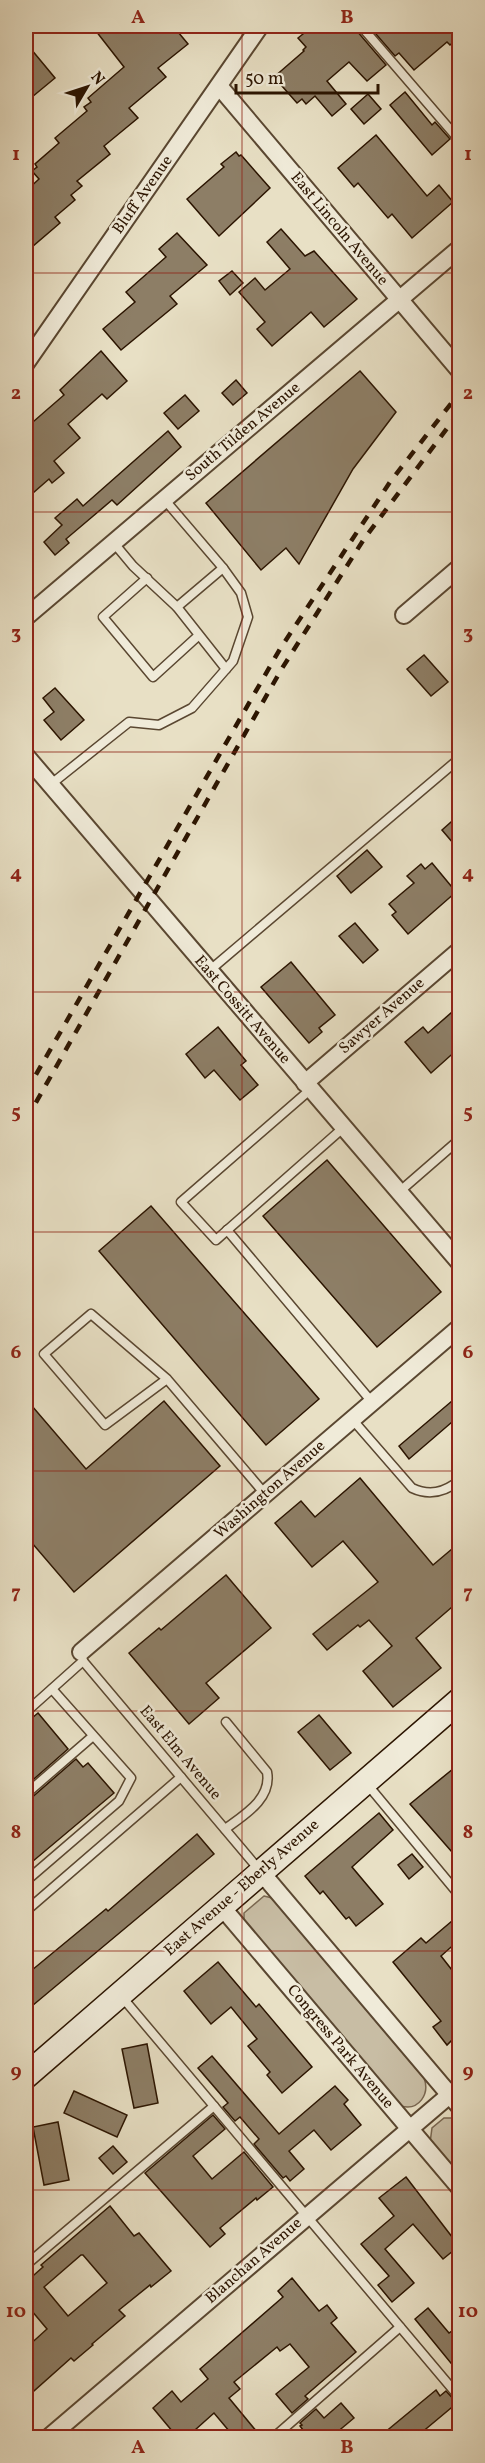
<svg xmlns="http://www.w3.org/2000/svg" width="485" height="2463" viewBox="0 0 485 2463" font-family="Vollkorn,serif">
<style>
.green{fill:#c8bda4;stroke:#7a6852;stroke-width:1.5}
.building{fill:#8d7e66;stroke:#2b1400;stroke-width:1.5;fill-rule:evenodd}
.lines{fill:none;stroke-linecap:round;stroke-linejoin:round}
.service-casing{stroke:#5a4731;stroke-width:11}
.minor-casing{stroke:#5a4731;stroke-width:20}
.secondary-casing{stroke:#2b1400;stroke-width:27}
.service{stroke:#f0ebd9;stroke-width:8}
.minor{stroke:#f0ebd9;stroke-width:16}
.secondary{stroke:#f0ebd9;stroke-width:24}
.rail{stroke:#2b1400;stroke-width:4.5;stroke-dasharray:10 10;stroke-linecap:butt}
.grid{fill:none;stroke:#8f2418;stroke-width:1.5;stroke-opacity:0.55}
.labels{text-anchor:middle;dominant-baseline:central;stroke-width:5;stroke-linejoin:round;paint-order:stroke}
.street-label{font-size:16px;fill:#2b1400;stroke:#f0ebd9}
.neatline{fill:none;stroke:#8f2418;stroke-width:2}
.grid-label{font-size:20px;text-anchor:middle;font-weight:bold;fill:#8f2418}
</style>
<rect width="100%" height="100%" fill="#e8e0c5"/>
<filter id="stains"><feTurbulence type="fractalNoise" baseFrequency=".00333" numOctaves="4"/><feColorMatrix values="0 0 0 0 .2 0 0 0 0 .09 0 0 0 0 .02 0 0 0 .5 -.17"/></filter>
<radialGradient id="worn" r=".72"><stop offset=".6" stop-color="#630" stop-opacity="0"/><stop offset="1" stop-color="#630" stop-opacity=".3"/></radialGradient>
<g class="green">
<path d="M264 1896 272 1898 424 2078C430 2094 419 2111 401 2106L244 1923V1913Z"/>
<path d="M444 2118H454L459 2121V2181L430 2143 432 2128Z"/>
</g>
<g class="building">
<path d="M92 26H173L188 44 158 68 166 77 129 108 138 118 104 146 110 154 77 181 82 186 71 195 75 200 55 217 60 223 26 252V191L39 179 32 171 37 167 35 164 59 143 55 138 87 111 84 107 91 102 88 98 124 67Z"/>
<path d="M313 26H355L356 30 386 65 367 81 349 62 327 81 346 104 332 116 315 96 306 104 302 99 297 103 274 77 304 51 303 50 306 47 298 38Z"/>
<path d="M369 26H459V37L450 45 447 42 414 70 399 53 395 56Z"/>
<path d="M26 43 55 78 26 102Z"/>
<path d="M405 92 432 125 435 122 450 139 432 155 390 105Z"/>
<path d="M368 94 381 109 364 124 351 109Z"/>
<path d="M376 135 427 196 439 185 453 202 412 238 392 214 388 218 358 183 354 187 338 168Z"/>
<path d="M236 152 239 156 241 155 270 188 219 236 187 199 224 167 221 164Z"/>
<path d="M281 229 305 256 314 251 357 299 324 327 311 312 272 346 257 329 265 322 239 292 255 278 265 290 290 269 267 242Z"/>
<path d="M177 233 207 265 170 296 177 304 121 350 103 329 135 302 126 292 166 257 159 249Z"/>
<path d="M232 271 243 283 230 295 219 281Z"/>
<path d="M101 351 127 381 107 399 102 394 68 424 80 438 54 461 64 473 52 483 49 479 26 499V428L64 395 60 390Z"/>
<path d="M360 371 396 412 353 469 299 564 286 548 261 570 206 503Z"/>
<path d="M236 380 247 393 233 405 222 393Z"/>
<path d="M185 395 199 411 178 429 164 413Z"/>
<path d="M168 431 181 447 117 505 112 500 92 517 66 539 69 543 55 555 44 542 62 525 55 518 77 499 83 506Z"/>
<path d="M424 655 448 682 431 696 407 669Z"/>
<path d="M55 688 84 720 61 740 44 720 54 712 43 698Z"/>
<path d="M459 815V850L442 830Z"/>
<path d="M367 850 382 867 351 893 337 876Z"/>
<path d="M432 863 456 892 408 934 392 915 396 912 389 904 414 883 407 876 421 864 425 869Z"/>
<path d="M355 923 378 950 363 963 339 936Z"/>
<path d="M291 962 335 1015 319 1028 322 1032 309 1043 261 987Z"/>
<path d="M459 1006V1048L431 1073 405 1042 423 1027 428 1033Z"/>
<path d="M218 1027 246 1061 241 1065 258 1085 240 1100 214 1070 205 1078 186 1054Z"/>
<path d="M327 1160 441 1292 377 1347 263 1216Z"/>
<path d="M151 1206 319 1399 266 1445 99 1251Z"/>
<path d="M459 1395V1416L409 1459 399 1446Z"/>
<path d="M26 1399 86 1469 164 1401 220 1466 74 1592 26 1536Z"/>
<path d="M360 1478 433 1565 459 1543V1601L416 1638 441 1668 393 1707 363 1671 392 1646 369 1620 360 1627 358 1625 327 1650 313 1634 378 1582 343 1541 312 1567 275 1523 301 1501 315 1517Z"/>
<path d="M226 1575 271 1628 206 1683 219 1698 189 1724 129 1653 159 1628 161 1630Z"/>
<path d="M38 1713 68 1749 26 1786V1723Z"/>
<path d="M319 1715 351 1753 330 1770 298 1732Z"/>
<path d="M76 1759 83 1767 88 1763 114 1793 26 1867V1800L30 1799Z"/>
<path d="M459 1764V1860L410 1804Z"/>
<path d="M379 1813 393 1830 352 1867 383 1904 356 1926 349 1917 346 1919 323 1891 320 1894 305 1876Z"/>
<path d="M197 1834 214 1854 26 2011V1975L106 1909 108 1911Z"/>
<path d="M412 1854 423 1867 409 1879 398 1865Z"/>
<path d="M459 1915V1940L441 1956 459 1979V2033L447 2045 433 2027 441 2021 393 1962 421 1938 426 1943Z"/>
<path d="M218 1962 256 2007 259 2004 312 2067 282 2093 267 2075 270 2072 248 2046 257 2039 231 2007 211 2024 184 1991Z"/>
<path d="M147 2044 158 2103 134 2108 122 2049Z"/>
<path d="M212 2056 279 2134 335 2086 348 2100 344 2104 361 2125 331 2150 314 2130 289 2151 304 2169 290 2181 286 2176 283 2178 254 2144 259 2139 240 2117 235 2121 223 2107 228 2103 198 2068Z"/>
<path d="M74 2091 127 2115 117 2137 64 2113Z"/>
<path d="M213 2115 225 2129 193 2156 212 2179 244 2152 273 2187 257 2200 256 2198 220 2228 225 2234 210 2247 145 2173Z"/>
<path d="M58 2122 69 2180 44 2185 33 2127Z"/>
<path d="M113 2146 127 2162 113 2174 99 2158Z"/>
<path d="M406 2177 459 2246 443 2259 413 2224 385 2249 414 2283 392 2302 378 2285 389 2276 361 2244 394 2216 379 2198Z"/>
<path d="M110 2206 134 2236 139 2233 171 2271 151 2287 150 2285 119 2310 125 2316 92 2344 93 2345 74 2361 71 2358 26 2398V2348L47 2329 26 2304V2282L43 2267 41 2265ZM81 2255H83L107 2283 68 2316 44 2287Z"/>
<path d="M292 2278 319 2311 327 2305 337 2318 331 2323 356 2352 305 2396 308 2399 292 2413 276 2394 309 2367 290 2344 280 2351 277 2347 234 2382 240 2389 229 2398 262 2438H235L214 2413 186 2438H178L153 2408 172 2391 181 2402 208 2379 200 2369 283 2297 278 2291Z"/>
<path d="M428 2308 449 2333 452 2331 459 2340V2373L415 2319Z"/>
<path d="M436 2390 440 2396 446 2391 457 2403 415 2438H378Z"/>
<path d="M341 2403 354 2418 330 2438H309L300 2426 302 2425 300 2423 316 2409 324 2418Z"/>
</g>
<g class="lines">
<g class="service-casing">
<g id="service">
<path d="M361 26 460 141"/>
<path d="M113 542 133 566 177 607 226 669"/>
<path d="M147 578 103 617 153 677 198 636"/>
<path d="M177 607 223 568"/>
<path d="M50 785 129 722 159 725 192 708 233 661 248 617 241 593 223 568 164 499"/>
<path d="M209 971 460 758"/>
<path d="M311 1089 181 1202 216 1240 343 1128"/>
<path d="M399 1192 460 1139"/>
<path d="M227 1230 372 1402"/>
<path d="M167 1379 105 1425 44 1354 91 1314 167 1379 265 1494"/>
<path d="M352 1419 412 1488C429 1496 444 1493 460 1480"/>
<path d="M459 1619H460"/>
<path d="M81 1652 83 1661 261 1872"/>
<path d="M26 1712 83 1661"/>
<path d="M367 1784 460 1896"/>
<path d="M26 1794 93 1736"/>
<path d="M225 1829C244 1815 272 1799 267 1772L226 1722"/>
<path d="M26 1881 119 1801 131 1778 52 1689"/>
<path d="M26 1911 181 1777"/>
<path d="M122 1997 460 2398"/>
<path d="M26 2265 214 2106"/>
<path d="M273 2438 400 2327"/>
</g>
</g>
<g class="minor-casing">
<g id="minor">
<path d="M219 86 460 371"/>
<path d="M26 363 260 26"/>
<path d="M404 615 460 567"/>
<path d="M26 617 460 248"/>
<path d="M26 756 460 1263"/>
<path d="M305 1083 460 950"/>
<path d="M81 1652 460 1327"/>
<path d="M261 1872 460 2107"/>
<path d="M221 1906 460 2188"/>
<path d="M48 2438 460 2086"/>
</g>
</g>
<g class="secondary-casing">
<path id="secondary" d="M26 2076 460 1700"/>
</g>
<use href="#service" class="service"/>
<use href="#minor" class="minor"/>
<use href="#secondary" class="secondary"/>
<g class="rail">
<path d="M26 1092 280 649 390 482 460 392"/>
<path d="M26 1120 281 670 364 539 460 411"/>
</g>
</g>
<path class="grid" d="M242 26V2438M26 273H460M26 512H460M26 752H460M26 992H460M26 1232H460M26 1471H460M26 1711H460M26 1951H460M26 2190H460"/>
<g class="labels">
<g class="street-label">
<text transform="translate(143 195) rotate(-55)">Bluff Avenue</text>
<text transform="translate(339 229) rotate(50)">East Lincoln Avenue</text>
<text transform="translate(243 432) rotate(-40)">South Tilden Avenue</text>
<text transform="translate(242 1010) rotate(49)">East Cossitt Avenue</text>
<text transform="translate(382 1016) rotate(-41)">Sawyer Avenue</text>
<text transform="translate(270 1490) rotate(-41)">Washington Avenue</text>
<text transform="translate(180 1753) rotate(50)">East Elm Avenue</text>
<text transform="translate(242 1888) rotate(-41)">East Avenue - Eberly Avenue</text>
<text transform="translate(340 2047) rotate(50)">Congress Park Avenue</text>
<text transform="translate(254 2261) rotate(-41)">Blanchan Avenue</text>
</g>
</g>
<rect width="485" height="2463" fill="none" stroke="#e8e0c5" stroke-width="66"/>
<g transform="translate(87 87) rotate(51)" stroke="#f0ebd9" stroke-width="4.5" paint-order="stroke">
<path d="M0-4.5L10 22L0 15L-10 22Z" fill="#2b1400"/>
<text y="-9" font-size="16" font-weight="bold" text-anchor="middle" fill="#2b1400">N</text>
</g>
<path d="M236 84v9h142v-9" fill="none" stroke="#2b1400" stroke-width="3"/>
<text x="245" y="84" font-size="18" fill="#2b1400" stroke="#f0ebd9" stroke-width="4.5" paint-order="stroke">50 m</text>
<rect x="33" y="33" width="419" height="2397" class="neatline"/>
<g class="grid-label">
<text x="138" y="23">A</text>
<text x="347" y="23">B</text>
<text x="16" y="160">1</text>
<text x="468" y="160">1</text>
<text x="16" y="399">2</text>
<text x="468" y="399">2</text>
<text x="16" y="639">3</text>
<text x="468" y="639">3</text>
<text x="16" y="879">4</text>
<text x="468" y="879">4</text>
<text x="16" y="1118">5</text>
<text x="468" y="1118">5</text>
<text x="16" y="1358">6</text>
<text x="468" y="1358">6</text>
<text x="16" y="1598">7</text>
<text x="468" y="1598">7</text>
<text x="16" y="1838">8</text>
<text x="468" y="1838">8</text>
<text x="16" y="2077">9</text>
<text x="468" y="2077">9</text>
<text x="16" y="2317">10</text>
<text x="468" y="2317">10</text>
<text x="138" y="2453">A</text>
<text x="347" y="2453">B</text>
</g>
<rect width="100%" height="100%" filter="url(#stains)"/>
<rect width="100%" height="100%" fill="url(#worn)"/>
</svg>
